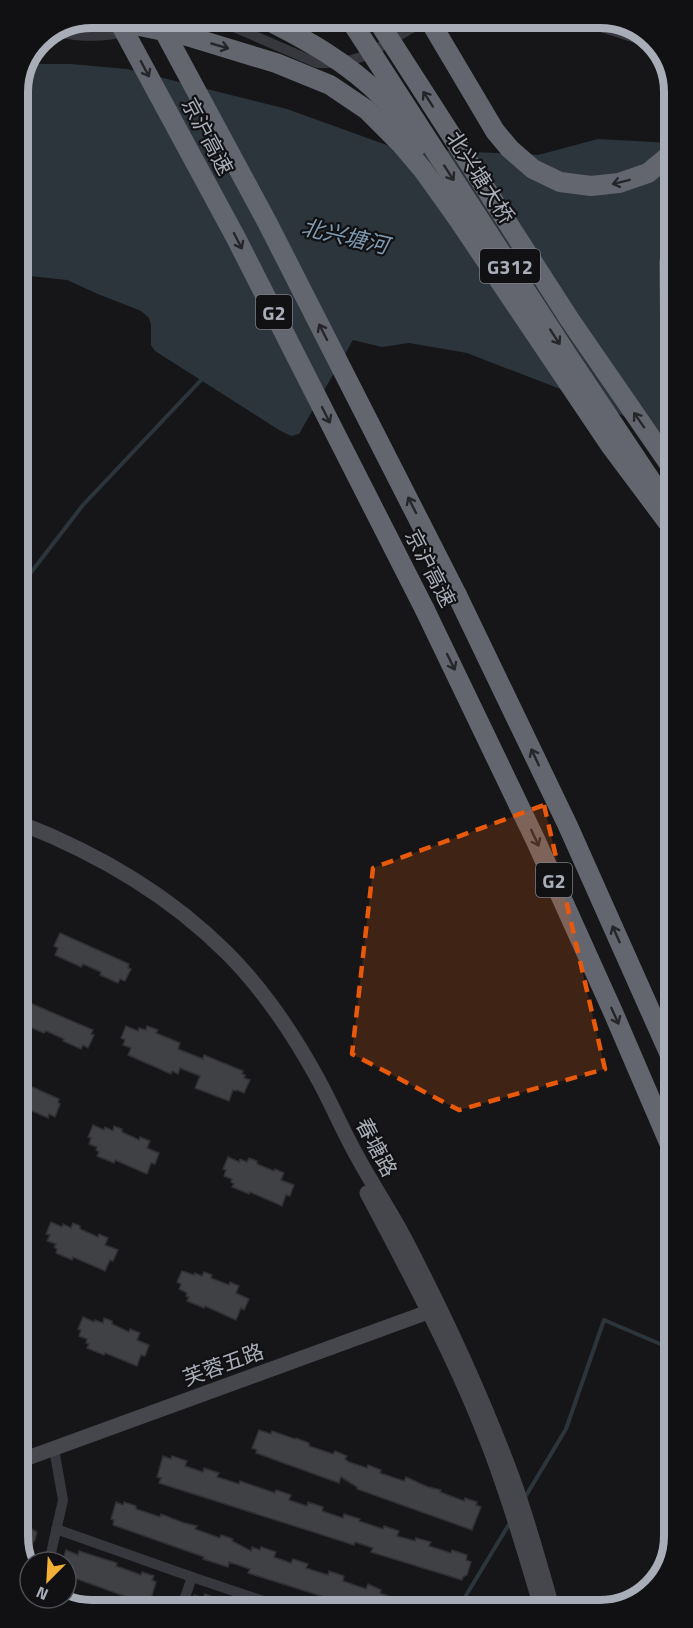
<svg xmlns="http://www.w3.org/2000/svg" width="693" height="1628" viewBox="0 0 693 1628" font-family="'Titillium Web','Noto Sans SC',sans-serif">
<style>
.water{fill:#2c353c}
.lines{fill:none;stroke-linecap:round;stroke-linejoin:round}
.stream{stroke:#2c353c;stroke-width:4}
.building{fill:#404145;stroke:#303034;stroke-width:1.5}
.street{stroke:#37383d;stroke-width:10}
.secondary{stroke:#45474d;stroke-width:15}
.primary{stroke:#53555c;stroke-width:16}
.highway{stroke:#63666e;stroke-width:20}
.highway-bridge{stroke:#63666e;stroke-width:20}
.oneway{stroke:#26262a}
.marked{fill:#e8590c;fill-opacity:0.2;stroke:#e8590c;stroke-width:4.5;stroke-dasharray:12 8;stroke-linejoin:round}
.labels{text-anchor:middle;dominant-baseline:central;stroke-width:4.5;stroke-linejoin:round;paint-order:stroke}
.shield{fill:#111113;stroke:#7b7e86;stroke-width:1.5}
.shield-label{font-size:20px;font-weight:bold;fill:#a8adb8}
.street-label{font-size:21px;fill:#a8adb8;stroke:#111113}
.water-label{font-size:22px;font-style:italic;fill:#7f9bb3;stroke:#111113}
.rim{fill:none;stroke:#a8adb8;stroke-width:8}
</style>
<rect width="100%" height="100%" fill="#161618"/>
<path class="water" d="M29 64H71L127 69 287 109 395 148 538 155 598 139 671 143 672 437 573 394 467 353 409 343 382 347 353 340 299 434 291 436 279 430 155 351 151 345V325L149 318 141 311 98 294 67 280 29 276 19 271 18 88Z"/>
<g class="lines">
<g class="stream">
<path d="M19 588 83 505 203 378"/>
<path d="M524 1499 566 1429 604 1320 665 1346 675 1357"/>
<path d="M459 1607 511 1521"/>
</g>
</g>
<g class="building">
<path d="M60 933 129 964 128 968 131 969 125 981 120 979 118 983 100 975 101 972 83 964 81 967 55 955 58 948 54 946Z"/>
<path d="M23 1000 93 1030 91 1034 94 1035 88 1048 83 1045 81 1049 63 1041 64 1039 46 1031 44 1033 20 1023V1006Z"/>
<path d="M126 1026 138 1031 139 1028 146 1030 147 1026 158 1030 156 1033 180 1043 178 1049 203 1059 204 1055 243 1071 242 1074 245 1075 244 1078 250 1080 244 1093 237 1090 236 1091 233 1090 229 1101 195 1088 200 1076 180 1068 178 1074 172 1071 171 1074 128 1055 131 1048 123 1045 125 1040 121 1038Z"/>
<path d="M21 1082 59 1099 58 1103 60 1104 55 1117 49 1114 48 1118 21 1106Z"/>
<path d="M93 1125 104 1130 105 1127 113 1131 114 1126 122 1129V1132L139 1140 140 1137 150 1141 147 1148 159 1153 155 1164 151 1163 147 1174 115 1160 114 1163 97 1156 99 1152 96 1150 97 1147 89 1144 91 1138 88 1137Z"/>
<path d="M228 1157 239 1162 240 1159 247 1162 249 1158 257 1161V1164L274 1171 275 1169 284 1173 281 1180 294 1185 290 1196 286 1195 282 1206 250 1192 249 1194 232 1187 234 1184 231 1182 232 1179 224 1176 226 1170 223 1169Z"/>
<path d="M51 1222 62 1227 63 1224 71 1228 73 1223 80 1226V1229L98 1237 99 1234 108 1238 105 1245 118 1250 113 1261 110 1260 105 1271 73 1257 72 1260 56 1253 57 1249 54 1247 56 1244 47 1241 50 1235 46 1234Z"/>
<path d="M182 1271 194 1275 195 1273 202 1276 204 1272 212 1275 211 1278 229 1285 230 1282 239 1286 236 1293 249 1299 244 1310 241 1308 236 1320 205 1306 204 1308 187 1301 189 1297 186 1296 187 1293 179 1289 181 1284 177 1282Z"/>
<path d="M83 1317 94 1322 95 1320 103 1323 104 1318 112 1321V1324L129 1332 130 1329 140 1333 137 1340 149 1345 145 1356 141 1355 137 1366 105 1353 104 1355 87 1348 89 1344 86 1343 87 1339 79 1336 81 1330 78 1329Z"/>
<path d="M259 1430 271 1434 272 1431 295 1439 296 1438 309 1443V1446L333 1454 335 1451 347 1456 345 1459 349 1462 367 1468 368 1465 381 1470 380 1473 404 1481 406 1477 428 1487 441 1490 440 1492 464 1501 465 1498 477 1502 476 1505 481 1507 472 1530 357 1489V1487L341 1477 339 1483 256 1453 257 1450 252 1448Z"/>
<path d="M163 1456 171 1459 172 1456 187 1461 185 1466 203 1472 204 1468 219 1473 217 1477 239 1484 240 1481 275 1493 276 1490 291 1495 289 1500 307 1506 308 1502 323 1507 322 1511 343 1518 344 1514 360 1519 359 1521 383 1529 384 1526 399 1531 397 1536 415 1541 416 1538 431 1542 429 1546 451 1553 452 1550 467 1555 466 1560 471 1562 467 1575 463 1577 462 1580 371 1552 373 1548 355 1542 354 1545 159 1483 161 1478 157 1477Z"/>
<path d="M116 1502 123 1505 124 1502 136 1506V1509L160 1517 161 1514 184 1523 197 1526 195 1529 220 1538 221 1535 233 1539 232 1541 251 1551 252 1547 260 1550 261 1547 276 1552 274 1557 291 1563 293 1559 308 1564 306 1568 328 1575 329 1571 344 1576 343 1581 366 1589 368 1584 381 1590 380 1593 416 1606V1608H359L248 1573 250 1569 229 1562 228 1567 203 1559 204 1557 113 1525 114 1520 111 1519Z"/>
<path d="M22 1523 37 1532 35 1540 22 1558Z"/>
<path d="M66 1550 78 1555 79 1551 117 1563 116 1566 141 1575 142 1572 154 1576 152 1580 156 1582 151 1599 149 1597 146 1604 66 1575V1562H62Z"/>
<path d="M205 1594 240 1608V1609H189L194 1595 203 1598Z"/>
</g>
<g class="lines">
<g class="street">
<path d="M213 18 317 63H340L365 56 410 29 433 19"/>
<path d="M573 18 654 44"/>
<path d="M57 32C81 37 104 38 128 31"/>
<path d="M56 1529 192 1577 181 1609"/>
<path d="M49 1562 63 1500 54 1449"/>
<path d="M192 1577 284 1608"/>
</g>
<g class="secondary">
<path d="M20 823C97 853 168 894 227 953 264 990 294 1035 319 1081 332 1105 343 1131 357 1156 372 1184 391 1212 406 1241 446 1318 483 1398 513 1479 528 1521 540 1564 552 1607"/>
<path d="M367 1193C417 1288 469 1383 503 1485 517 1525 529 1566 541 1607"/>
<path d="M22 1460 439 1308"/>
</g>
<g class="primary">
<path d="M300 18H341"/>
<path d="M672 236 667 263 668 319 672 355"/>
</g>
<g class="highway">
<path d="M458 219 610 445 672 528"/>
<path d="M457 595 568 826 674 1064"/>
<path d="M425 610 535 839 613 1012 674 1154"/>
</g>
<g class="highway-bridge">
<path d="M102 18 187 36 276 63 330 85 367 110 401 144 423 170 458 219"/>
<path d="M117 18 236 238 425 610"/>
<path d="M157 18 267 222 457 595"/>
<path d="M263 18C307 40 347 62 382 97 393 107 409 133 416 147"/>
<path d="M349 18 566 353 672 512"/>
<path d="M376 18 570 320 672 468"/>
<path d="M428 18 495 131 510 149 533 169 560 182 591 186 619 183 648 173 671 154"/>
</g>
</g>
<defs><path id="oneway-shaft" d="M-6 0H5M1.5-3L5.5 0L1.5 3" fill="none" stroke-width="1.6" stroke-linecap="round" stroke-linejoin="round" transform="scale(1.5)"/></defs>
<g class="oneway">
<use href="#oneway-shaft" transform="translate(220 46) rotate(16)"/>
<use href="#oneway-shaft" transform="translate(145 69) rotate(62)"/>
<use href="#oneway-shaft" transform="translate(428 99) rotate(-123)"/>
<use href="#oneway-shaft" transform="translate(449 173) rotate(57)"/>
<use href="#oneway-shaft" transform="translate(621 182) rotate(166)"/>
<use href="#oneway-shaft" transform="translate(238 241) rotate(63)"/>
<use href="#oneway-shaft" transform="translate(323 332) rotate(-117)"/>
<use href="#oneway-shaft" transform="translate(555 337) rotate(57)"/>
<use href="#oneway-shaft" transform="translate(326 415) rotate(63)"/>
<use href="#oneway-shaft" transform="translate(639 420) rotate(-125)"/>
<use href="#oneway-shaft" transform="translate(412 505) rotate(-117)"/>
<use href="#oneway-shaft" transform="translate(451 662) rotate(64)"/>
<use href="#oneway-shaft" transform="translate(535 757) rotate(-115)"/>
<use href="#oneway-shaft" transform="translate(535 838) rotate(65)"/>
<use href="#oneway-shaft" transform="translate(616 934) rotate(-114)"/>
<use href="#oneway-shaft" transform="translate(615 1016) rotate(66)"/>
</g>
<path class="marked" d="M544 805 605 1069 459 1110 352 1054 373 868Z"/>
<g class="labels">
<g class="shield">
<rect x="480" y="249" width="60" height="34" rx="4.5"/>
<rect x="256" y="295" width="36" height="34" rx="4.5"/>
<rect x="536" y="863" width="36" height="34" rx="4.5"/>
</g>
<g class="shield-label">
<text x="510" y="266">G312</text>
<text x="274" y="312">G2</text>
<text x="554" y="880">G2</text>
</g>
<g class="street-label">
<text transform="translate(208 136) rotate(62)">京沪高速</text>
<text transform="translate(481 177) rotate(57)">北兴塘大桥</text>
<text transform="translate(431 568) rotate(63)">京沪高速</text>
<text transform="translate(377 1147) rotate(62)">春塘路</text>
<text transform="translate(223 1364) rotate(-20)">芙蓉五路</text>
</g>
<g class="water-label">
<text transform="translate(345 236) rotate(13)">北兴塘河</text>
</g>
</g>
<path d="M0 0H693V1628H0ZM92 28H600A64 64 0 0 1 664 92V1536A64 64 0 0 1 600 1600H92A64 64 0 0 1 28 1536V92A64 64 0 0 1 92 28Z" fill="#111113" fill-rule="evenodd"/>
<path class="rim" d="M92 28H600A64 64 0 0 1 664 92V1536A64 64 0 0 1 600 1600H92A64 64 0 0 1 28 1536V92A64 64 0 0 1 92 28Z"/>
<g transform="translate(48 1580) rotate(204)"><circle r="28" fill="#111113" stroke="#4d4f55" stroke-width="1.5"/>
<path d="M0-4.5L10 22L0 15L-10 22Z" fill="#f2b134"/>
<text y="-9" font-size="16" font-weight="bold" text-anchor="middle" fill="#a8adb8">N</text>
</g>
</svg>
